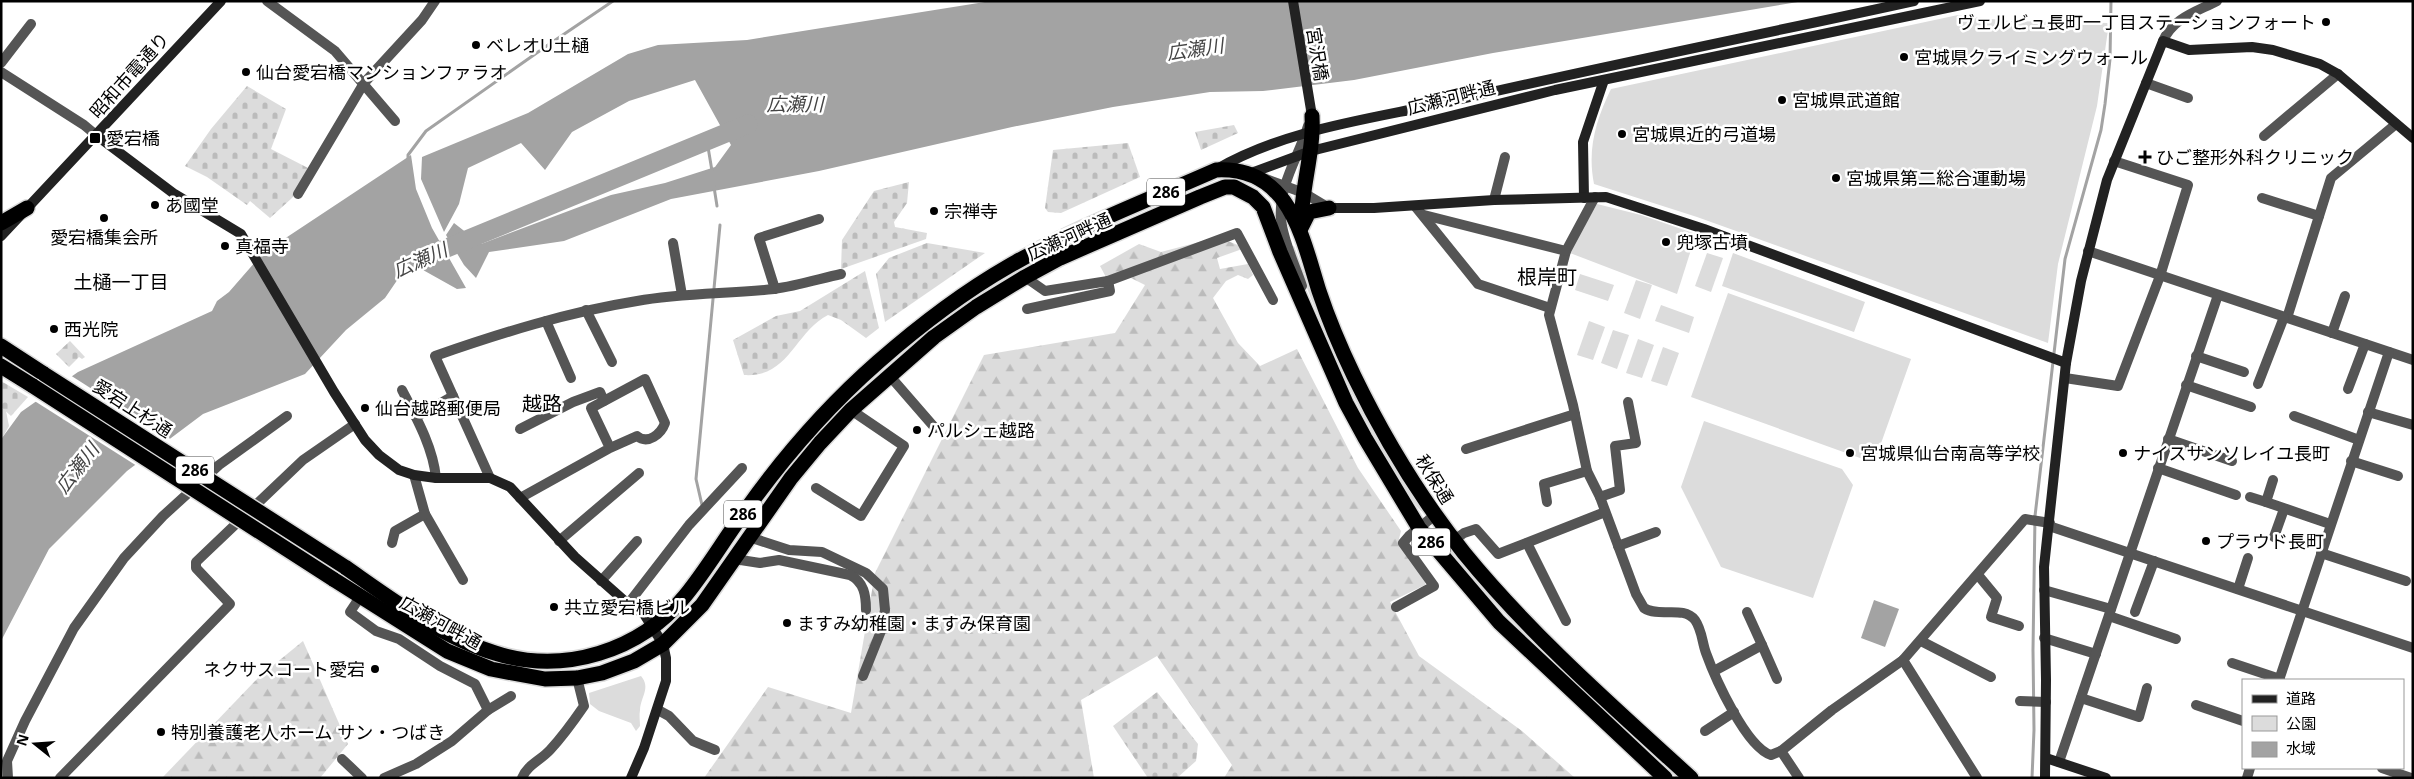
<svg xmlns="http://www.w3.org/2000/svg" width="2414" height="779" viewBox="0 0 2414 779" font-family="'Noto Sans','Noto Sans JP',sans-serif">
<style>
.green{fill:#dcdcdc}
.forest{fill:url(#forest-firs)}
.cemetery{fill:url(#cemetery-stones)}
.water{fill:#a3a3a3}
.pier{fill:#fff}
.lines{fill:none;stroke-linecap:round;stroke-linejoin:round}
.stream{stroke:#a3a3a3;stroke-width:3}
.river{stroke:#a3a3a3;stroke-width:19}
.highway-casing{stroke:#dbdbdb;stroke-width:18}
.street{stroke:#555;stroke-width:10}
.secondary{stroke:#222;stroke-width:10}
.highway{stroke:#000;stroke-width:15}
.highway-bridge-casing{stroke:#dbdbdb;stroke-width:18;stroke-linecap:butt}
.highway-bridge{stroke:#000;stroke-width:15}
.poi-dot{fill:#000;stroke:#fff;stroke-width:2}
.labels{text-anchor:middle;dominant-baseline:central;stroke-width:5;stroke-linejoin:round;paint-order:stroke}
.shield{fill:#fff;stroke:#4c4c4c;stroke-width:1}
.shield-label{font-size:16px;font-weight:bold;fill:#000}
.poi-label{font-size:18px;fill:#000;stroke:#fff;text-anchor:start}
.street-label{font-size:18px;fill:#000;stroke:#fff}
.water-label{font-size:19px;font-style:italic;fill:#444;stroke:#fff}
.neighbourhood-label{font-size:19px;fill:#000;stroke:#fff}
.quarter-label{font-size:20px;fill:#000;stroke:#fff}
</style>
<defs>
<pattern id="forest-firs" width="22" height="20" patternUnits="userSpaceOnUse" patternTransform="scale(1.25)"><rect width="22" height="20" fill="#dcdcdc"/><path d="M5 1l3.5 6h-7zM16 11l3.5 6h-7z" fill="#bbb"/></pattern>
<pattern id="cemetery-stones" width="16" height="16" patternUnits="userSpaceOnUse" patternTransform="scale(1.25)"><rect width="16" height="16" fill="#dcdcdc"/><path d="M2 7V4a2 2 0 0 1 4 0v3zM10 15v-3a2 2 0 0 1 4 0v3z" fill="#bbb"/></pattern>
</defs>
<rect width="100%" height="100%" fill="#fff"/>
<g class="green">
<path d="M1958 15 2009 21 2109 23 2097 106 2058 264 2048 343 1697 217 1594 184C1587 149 1596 120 1611 89Z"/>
<path d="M1597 204 1641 215 1696 234 1677 294 1570 253 1571 248Z"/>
<path d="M1294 246 1337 359 1372 429 1423 512C1414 507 1407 490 1401 481 1354 408 1321 329 1292 247Z"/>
<path d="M1707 253 1723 258 1711 292 1695 286Z"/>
<path d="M1733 253 1865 302 1854 332 1722 286Z"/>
<path d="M1580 274 1614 285 1608 301 1575 290Z"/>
<path d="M1636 280 1652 285 1640 319 1624 313Z"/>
<path d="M1728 293 1911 359 1874 463 1691 397Z"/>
<path d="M1661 305 1694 317 1689 333 1655 321Z"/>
<path d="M1589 321 1605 327 1593 360 1577 355Z"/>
<path d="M1613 330 1629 335 1617 369 1601 363Z"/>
<path d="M1638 339 1654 345 1642 378 1626 373Z"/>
<path d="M1663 347 1679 353 1667 386 1651 381Z"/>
<path d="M1 407 6 411 9 426 1 440Z"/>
<path d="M1704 421 1842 469 1853 485 1813 598 1721 567 1681 487Z"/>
<path d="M1437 529 1483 587 1525 633 1680 778H1677C1592 700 1505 624 1435 532Z"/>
<path d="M641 676C651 688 641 696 640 710 639 715 640 721 640 726L636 731 631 723 599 711 590 704 589 693Z"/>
</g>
<g class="forest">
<path d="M1218 237 1245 248 1217 258 1220 269 1248 264 1253 275 1248 279 1238 275 1226 281 1213 298 1238 343 1260 366 1297 349 1358 468 1401 531 1398 543 1426 579 1425 585 1390 602 1419 656 1522 731 1575 778H1224L1232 765 1157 656 1081 700 1094 778H704L768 687 851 713 875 573 984 355 1115 333 1145 285 1127 276 1107 279 1100 266 1139 244 1161 252Z"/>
<path d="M303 641 348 744 320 778H162L259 677Z"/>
</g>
<g class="cemetery">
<path d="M247 86 286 109 271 149 308 168 292 198 270 218 250 201 247 205 207 177 185 166 211 129Z"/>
<path d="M1234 125 1238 133 1201 150 1195 132Z"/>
<path d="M1128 143 1140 177 1061 213 1048 212 1045 208 1053 150Z"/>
<path d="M909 182 907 203 894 222 895 227 927 233 926 239 841 269 842 240 874 191Z"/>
<path d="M927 243 985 253 885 322 876 274 889 258Z"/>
<path d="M865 271 879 328 866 338 841 320 828 315C794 333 789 378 744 375L733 340 776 316 800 311Z"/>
<path d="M70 341 85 357 82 359 79 357 69 367 56 354Z"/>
<path d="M1 381 28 397 11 416 1 407Z"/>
<path d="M1157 692 1198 744 1196 761 1177 778H1148L1113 726Z"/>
</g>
<g class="water">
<path d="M991 1H1804L1493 53 1354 80 1263 91 1210 92 1113 107 1012 127 819 171 671 199 564 241 489 252 476 278 464 265 446 235 454 223 481 244 611 195 665 183 715 167 731 145 695 80 629 101 572 132 545 170 521 143 468 168 459 204 444 232 421 179 422 157 528 113 628 54 658 45 747 40Z"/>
<path d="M411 155 416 189 432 228 466 288 457 289 423 270 400 276 385 298 346 330 305 374 203 414 127 471 49 549 1 641 2 438 21 412 78 372 212 311 217 301 229 292 263 253Z"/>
<path d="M1874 600 1899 609 1885 647 1861 638Z"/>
</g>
<path class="pier" d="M70 375 172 440 137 466 33 400Z"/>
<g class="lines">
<g class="stream">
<path d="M707 141 712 171"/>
<path d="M408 160V155L426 131 548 45 613 1"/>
<path d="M714 187 717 206"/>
<path d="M702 505 696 479 720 225"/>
<path d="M2032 778 2034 730 2033 650 2035 516 2065 259 2101 130 2105 104 2110 59 2111 1"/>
</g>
<path class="river" d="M420 259 748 124"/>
<g class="highway-casing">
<g id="highway">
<path d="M1 223 27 208"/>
<path d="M1301 226C1301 188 1314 153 1312 116"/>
<path d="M1301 228 1309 212 1329 208"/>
<path d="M1 346 44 374"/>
<path d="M1 366 33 386"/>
<path d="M345 567C391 599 441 637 495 653 564 675 640 651 685 596 708 568 726 536 748 507 786 454 829 405 878 362 919 326 962 293 1009 266 1075 228 1146 201 1216 170 1290 166 1302 237 1319 291 1329 321 1341 349 1354 376 1384 438 1421 499 1464 553 1531 635 1612 706 1691 778"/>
<path d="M333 579 447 651 491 669 545 679 577 678 602 673 634 661 663 644 702 605 791 478 820 443 851 410 934 337 976 307 1025 277 1060 258 1200 197 1225 187H1234L1253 197 1263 207 1280 252 1346 403 1365 438 1419 528 1499 622 1665 778"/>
</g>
</g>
<g class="street">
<path d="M267 1 335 51 395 121"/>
<path d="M2163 41C2173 18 2196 12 2217 1"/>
<path d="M1 63 31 24"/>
<path d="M1 72 84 125 96 135"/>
<path d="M2146 83 2188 98"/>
<path d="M2264 136 2338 74"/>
<path d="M1260 177 1304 193 1329 208"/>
<path d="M298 194 364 83 422 20 435 1"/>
<path d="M1595 197 1566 251 1549 315 1573 405 1587 471 1600 497 1636 594 1644 608C1659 618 1683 605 1695 620 1702 630 1702 642 1706 653 1715 678 1746 747 1771 755L1781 751"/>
<path d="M2262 198 2319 216"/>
<path d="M1494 200 1505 157"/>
<path d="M1415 206 1478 284 1550 308"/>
<path d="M1424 215 1566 251"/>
<path d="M673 243 682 295"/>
<path d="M2088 251 2413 360"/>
<path d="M1025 277 1045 291 1108 281 1110 291 1027 309"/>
<path d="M1108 281 1237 233 1273 300"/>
<path d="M1302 286C1295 265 1283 241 1281 219 1278 186 1299 156 1308 126"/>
<path d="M775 289 759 238 819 219"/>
<path d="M586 310 612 362"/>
<path d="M2287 318 2331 178 2396 124"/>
<path d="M546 321 571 378"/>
<path d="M2332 333 2345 296"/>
<path d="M2196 356 2244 372"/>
<path d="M889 375 935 428"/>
<path d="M2065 378 2118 386 2160 276 2188 185 2114 161"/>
<path d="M2258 384 2284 317"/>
<path d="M2186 385 2251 407"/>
<path d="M2348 389 2365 344"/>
<path d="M402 390C416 417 433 447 436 478"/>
<path d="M2368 412 2413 425"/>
<path d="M2294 416 2359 440"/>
<path d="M416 417 453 396"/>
<path d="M520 429 573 402 600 392 604 401"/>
<path d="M2168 439 2232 461"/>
<path d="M1466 449 1575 414"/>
<path d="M2351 461 2398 476"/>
<path d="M2158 468 2236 495"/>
<path d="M414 475 425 514 463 580"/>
<path d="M490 478 435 356C501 333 568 312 637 301 682 293 728 294 774 289 796 286 819 279 841 274"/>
<path d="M2273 480 2266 502 2330 524"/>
<path d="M816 488 861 516 904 446 851 410"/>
<path d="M1600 497 1620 490 1615 446 1636 443 1628 402"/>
<path d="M2250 497 2266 502"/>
<path d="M520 498 610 448 637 436C648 445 661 434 665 423L645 379 591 408 610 448"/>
<path d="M1547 502 1544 484 1587 471"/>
<path d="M2049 526 2413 648"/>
<path d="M749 537 789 550 822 552 866 573 883 589 885 610 881 631 863 676"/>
<path d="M2274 537 2284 509"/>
<path d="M1454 540 1464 533 1476 529 1498 554 1605 512"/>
<path d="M559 541 639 473"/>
<path d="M392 543 395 531 425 514"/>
<path d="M1527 543 1566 621"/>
<path d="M1618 546 1656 532"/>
<path d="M2321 553 2406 581"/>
<path d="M734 559 760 563 779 560 850 575C864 582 866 595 866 610"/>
<path d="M1978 575 1997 598 1991 617 2019 626"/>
<path d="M601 581 637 541"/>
<path d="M2238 589 2248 558"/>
<path d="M2044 590 2111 609"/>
<path d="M360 597 350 612 376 631 399 639 440 666 475 684 488 710"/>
<path d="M628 604 689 525 742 468"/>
<path d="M1396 607 1434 586 1403 543 1409 536 1435 515"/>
<path d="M1747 612 1762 645"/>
<path d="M2135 612 2154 561"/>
<path d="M2109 616 2176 639"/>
<path d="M2044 638 2096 654"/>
<path d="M1921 641 1991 677"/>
<path d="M1903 660 1977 778"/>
<path d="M2232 663 2280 679"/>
<path d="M1714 671 1762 645 1777 679"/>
<path d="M2279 680 2389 352"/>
<path d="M2081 698 2139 717 2147 688"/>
<path d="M2020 701 2046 702"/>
<path d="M2196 705 2243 721"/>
<path d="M658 710 669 716 693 741 715 750"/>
<path d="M1705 731 1734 712"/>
<path d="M342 759 362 778"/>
<path d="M2059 762 2218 295"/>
<path d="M2382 768 2411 778"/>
<path d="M8 778 7 761 25 721 74 628 124 558 163 516 219 465 287 416"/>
<path d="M60 778 230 604 196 568V562L303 460 355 424"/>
<path d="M384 778 416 764 452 741 488 710 511 696"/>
<path d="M522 778C527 765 541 760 550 750 563 736 573 722 584 706L577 678"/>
<path d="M1799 778 1781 751 1832 710 1903 660 2025 519 2050 523"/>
<path d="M2247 778 2250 768"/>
</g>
<g class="secondary">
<path d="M1293 1 1312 116"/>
<path d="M96 135 173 193 241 234 334 392 365 440 379 455 399 470 414 475 436 478H490L510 487 575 557 628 604 644 614 663 644 666 658V681L644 748 631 778"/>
<path d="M1217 169C1286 129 1371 119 1448 102 1603 66 1759 35 1914 1"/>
<path d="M1246 175 1311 151 1555 90 1980 1"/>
<path d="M1584 198 1583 142 1604 80"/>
<path d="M1329 208H1374L1494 200 1606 197 1704 229 2066 363 2081 281 2107 180 2163 41 2189 50 2252 47 2273 50 2320 64 2338 74 2413 138"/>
<path d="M1 236 221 1"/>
<path d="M2046 758 2106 778"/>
<path d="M2045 778 2046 680 2044 567 2066 363"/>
</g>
<use href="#highway" class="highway"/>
<g class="highway-bridge-casing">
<g id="highway-bridge">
<path d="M44 374 345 567"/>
<path d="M33 386 333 579"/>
</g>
</g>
<use href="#highway-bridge" class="highway-bridge"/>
</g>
<g class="poi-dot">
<circle cx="2326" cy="22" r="5"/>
<circle cx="476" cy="45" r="5"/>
<circle cx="1904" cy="57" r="5"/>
<circle cx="246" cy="72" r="5"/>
<circle cx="1782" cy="100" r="5"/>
<circle cx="1622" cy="134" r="5"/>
<rect x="89" y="132" width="12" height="12" rx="2.5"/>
<path d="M2142.5 149.5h5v5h5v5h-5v5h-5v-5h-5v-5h5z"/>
<circle cx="1836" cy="178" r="5"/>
<circle cx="155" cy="205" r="5"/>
<circle cx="934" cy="211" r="5"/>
<circle cx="104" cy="218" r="5"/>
<circle cx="1666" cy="242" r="5"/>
<circle cx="225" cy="246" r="5"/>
<circle cx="54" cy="329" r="5"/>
<circle cx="365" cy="408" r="5"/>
<circle cx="917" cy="430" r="5"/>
<circle cx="1850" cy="453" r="5"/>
<circle cx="2123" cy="453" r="5"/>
<circle cx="2206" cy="541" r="5"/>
<circle cx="554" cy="607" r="5"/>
<circle cx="787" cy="623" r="5"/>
<circle cx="375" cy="669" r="5"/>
<circle cx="161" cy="732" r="5"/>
</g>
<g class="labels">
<g class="shield">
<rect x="1147" y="178.5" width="38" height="27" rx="4"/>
<rect x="176" y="456.5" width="38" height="27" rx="4"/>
<rect x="724" y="500.5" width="38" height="27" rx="4"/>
<rect x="1412" y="528.5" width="38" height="27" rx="4"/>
</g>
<g class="shield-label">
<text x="1166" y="192">286</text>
<text x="195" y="470">286</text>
<text x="743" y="514">286</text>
<text x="1431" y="542">286</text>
</g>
<g class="poi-label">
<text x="2316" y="22" text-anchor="end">ヴェルビュ長町一丁目ステーションフォート</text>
<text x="486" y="45">ベレオU土樋</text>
<text x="1914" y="57">宮城県クライミングウォール</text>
<text x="256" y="72">仙台愛宕橋マンションファラオ</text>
<text x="1792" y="100">宮城県武道館</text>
<text x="1632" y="134">宮城県近的弓道場</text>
<text x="106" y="138">愛宕橋</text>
<text x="2156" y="157">ひご整形外科クリニック</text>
<text x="1846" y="178">宮城県第二総合運動場</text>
<text x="165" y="205">あ國堂</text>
<text x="944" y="211">宗禅寺</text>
<text x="104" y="237" text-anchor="middle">愛宕橋集会所</text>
<text x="1676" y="242">兜塚古墳</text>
<text x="235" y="246">真福寺</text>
<text x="64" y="329">西光院</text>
<text x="375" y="408">仙台越路郵便局</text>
<text x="927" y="430">パルシェ越路</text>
<text x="1860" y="453">宮城県仙台南高等学校</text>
<text x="2133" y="453">ナイスサンソレイユ長町</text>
<text x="2216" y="541">プラウド長町</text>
<text x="564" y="607">共立愛宕橋ビル</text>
<text x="797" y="623">ますみ幼稚園・ますみ保育園</text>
<text x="365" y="669" text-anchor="end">ネクサスコート愛宕</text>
<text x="171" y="732">特別養護老人ホーム サン・つばき</text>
</g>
<g class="street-label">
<text transform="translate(1318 54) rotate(81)">宮沢橋</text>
<text transform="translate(129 75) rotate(-48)">昭和市電通り</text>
<text transform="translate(1451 97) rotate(-14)">広瀬河畔通</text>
<text transform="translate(1069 236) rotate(-24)">広瀬河畔通</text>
<text transform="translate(133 408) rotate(33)">愛宕上杉通</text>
<text transform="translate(1435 479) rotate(58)">秋保通</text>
<text transform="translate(441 622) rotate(29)">広瀬河畔通</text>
</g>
<g class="water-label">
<text transform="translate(1195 49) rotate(-8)">広瀬川</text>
<text x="795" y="104">広瀬川</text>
<text transform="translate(420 260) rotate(-24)">広瀬川</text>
<text transform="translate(77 468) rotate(-52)">広瀬川</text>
</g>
<g class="neighbourhood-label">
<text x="121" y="282">土樋一丁目</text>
</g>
<g class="quarter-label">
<text x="1547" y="276">根岸町</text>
<text x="542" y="403">越路</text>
</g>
</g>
<rect width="2414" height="779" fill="none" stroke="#000000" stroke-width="5"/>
<rect x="2242" y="679" width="162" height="90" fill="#ffffff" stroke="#999999"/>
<rect x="2252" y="695" width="25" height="8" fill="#222222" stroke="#999999"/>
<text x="2286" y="704" font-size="15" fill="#000000">道路</text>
<rect x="2252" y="716" width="25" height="15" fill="#dcdcdc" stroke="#999999"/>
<text x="2286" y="729" font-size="15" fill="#000000">公園</text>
<rect x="2252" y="742" width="25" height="15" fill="#a3a3a3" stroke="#999999"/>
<text x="2286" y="754" font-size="15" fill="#000000">水域</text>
<g transform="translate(35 744) rotate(287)" stroke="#ffffff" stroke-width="4" paint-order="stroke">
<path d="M0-4L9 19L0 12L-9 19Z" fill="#000000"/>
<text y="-8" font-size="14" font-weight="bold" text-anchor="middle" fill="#000000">N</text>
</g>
</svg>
